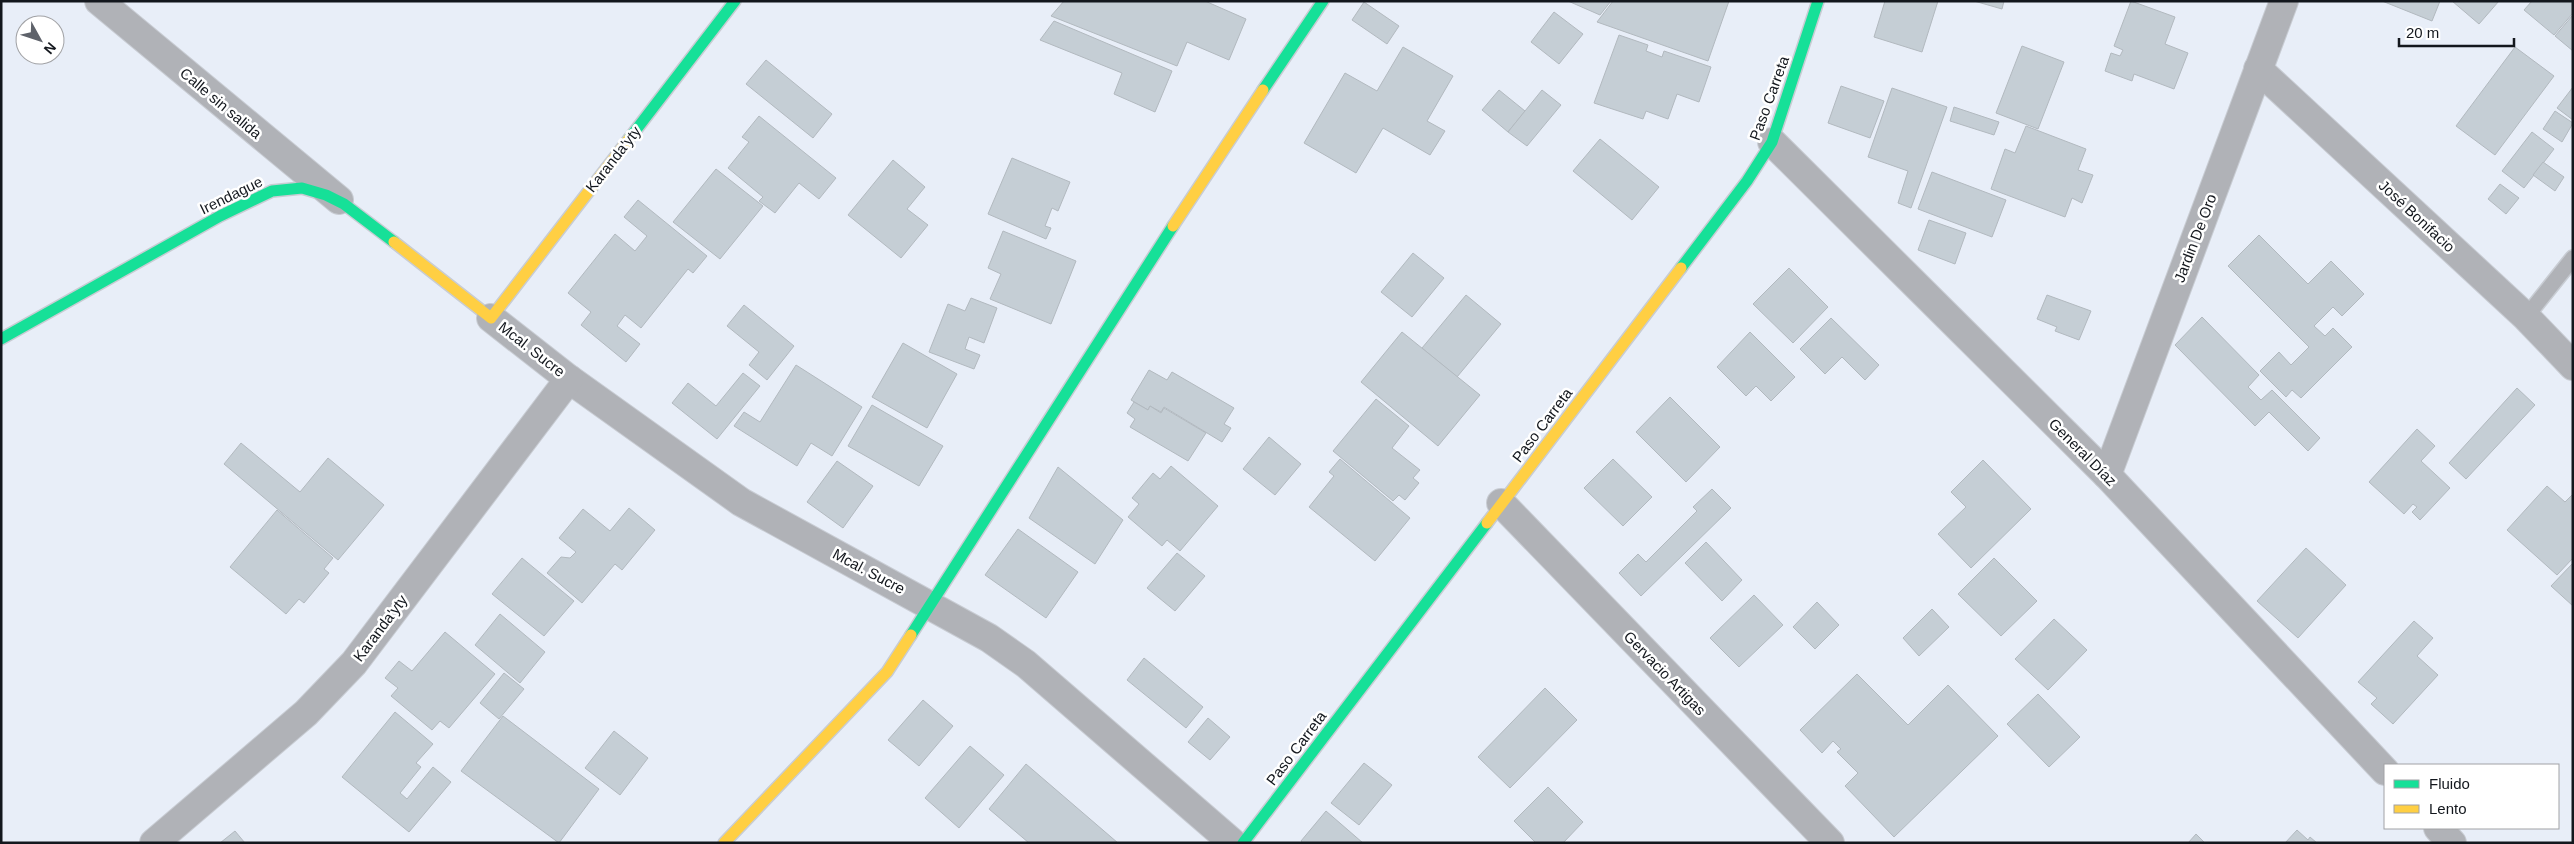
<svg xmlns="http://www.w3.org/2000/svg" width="2574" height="844" viewBox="0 0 2574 844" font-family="Helvetica,sans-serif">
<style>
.building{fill:#c5ced5;stroke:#b2b9bf}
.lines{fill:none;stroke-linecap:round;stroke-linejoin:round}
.lane-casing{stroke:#c8ccd3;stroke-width:18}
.street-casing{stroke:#c8ccd3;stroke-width:30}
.fast-casing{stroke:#c8ccd3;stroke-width:14}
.slow-casing{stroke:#c8ccd3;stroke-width:14}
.lane{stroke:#b0b2b7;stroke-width:15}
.street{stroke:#b0b2b7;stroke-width:28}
.fast{stroke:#16e098;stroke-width:11}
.slow{stroke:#ffcf43;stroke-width:11}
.labels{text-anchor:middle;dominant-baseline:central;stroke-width:5;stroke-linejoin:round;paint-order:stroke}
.street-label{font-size:15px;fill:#13171d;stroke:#fff}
</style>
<rect width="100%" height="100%" fill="#e8eef8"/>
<g class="building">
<path d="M1064 1H1205L1246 19 1229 60 1187 42 1177 66 1051 16Z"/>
<path d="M1568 1H1611L1600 15Z"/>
<path d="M1613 1H1729L1708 61 1597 22Z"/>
<path d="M1885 1H1938L1922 52 1874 37Z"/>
<path d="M1974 1H2004L2002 9Z"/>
<path d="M2131 1 2175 17 2165 44 2188 53 2174 89 2134 74 2132 81 2105 71 2111 53 2120 56 2123 50 2114 46Z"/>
<path d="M2382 1H2440L2432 21Z"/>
<path d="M2452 1H2499L2479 24Z"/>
<path d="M2532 1H2573V13L2554 35 2524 10Z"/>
<path d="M1364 2 1399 26 1387 44 1352 20Z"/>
<path d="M1554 12 1583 34 1559 64 1531 42Z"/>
<path d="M2572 16 2573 17V51L2555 36Z"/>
<path d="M1054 21 1172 71 1155 112 1114 94 1122 73 1040 40Z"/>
<path d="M1619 35 1648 45 1646 51 1662 57 1664 51 1711 67 1699 102 1677 94 1668 119 1646 111 1643 119 1594 103Z"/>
<path d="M2022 46 2064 62 2038 129 1996 113Z"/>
<path d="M1403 47 1453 76 1427 121 1445 131 1430 155 1383 128 1356 173 1304 143 1345 73 1377 91Z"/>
<path d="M2515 47 2554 76 2495 155 2456 126Z"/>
<path d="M766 60 832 114 813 138 746 84Z"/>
<path d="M1841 86 1884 101 1870 138 1828 123Z"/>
<path d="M2573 87V120L2557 108Z"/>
<path d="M1892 88 1947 107 1911 208 1898 203 1908 171 1868 157Z"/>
<path d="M1499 90 1525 111 1508 132 1482 110Z"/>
<path d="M1542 90 1561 105 1527 146 1508 132Z"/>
<path d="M1954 107 1999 122 1994 135 1950 121Z"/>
<path d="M2555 111 2573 123 2562 142 2543 129Z"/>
<path d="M759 116 836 178 819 199 799 183 775 213 759 201 763 197 728 168 749 142 742 137Z"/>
<path d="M2026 126 2086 149 2078 170 2093 175 2082 203 2072 198 2065 217 1991 189 2005 149 2015 153Z"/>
<path d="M2532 132 2554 149 2524 188 2502 171Z"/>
<path d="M1600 139 1659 187 1632 220 1573 171Z"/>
<path d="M1012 158 1070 182 1058 211 1052 208 1045 226 1051 228 1046 239 988 214Z"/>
<path d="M893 160 925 187 907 209 928 225 901 258 848 215Z"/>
<path d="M2543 162 2564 177 2555 191 2533 175Z"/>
<path d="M716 169 763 206 720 259 673 222Z"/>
<path d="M1932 172 2006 200 1992 237 1918 209Z"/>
<path d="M2500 184 2519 198 2506 214 2488 199Z"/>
<path d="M638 200 707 256 693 273 688 269 641 328 625 315 617 326 640 344 626 362 581 325 591 312 568 293 615 234 635 251 647 236 624 217Z"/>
<path d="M1929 220 1966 233 1955 264 1918 250Z"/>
<path d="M1003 231 1076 261 1051 324 990 299 1001 274 988 268Z"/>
<path d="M2259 235 2308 284 2331 261 2364 294 2342 316 2333 307 2314 326 2325 336 2333 328 2352 347 2301 398 2292 390 2286 397 2260 371 2279 352 2291 365 2309 347 2228 266Z"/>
<path d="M1413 253 1444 278 1412 317 1381 292Z"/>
<path d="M1789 268 1828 307 1793 343 1753 304Z"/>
<path d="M1466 295 1501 324 1457 377 1422 348Z"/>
<path d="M2047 295 2091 311 2079 340 2055 331 2057 327 2037 319Z"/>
<path d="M971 298 997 308 984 343 969 337 965 349 980 355 974 369 929 352 948 304 965 311Z"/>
<path d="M744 305 794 346 767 380 749 365 759 352 727 326Z"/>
<path d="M2202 317 2259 375 2248 387 2261 400 2272 390 2320 438 2308 451 2269 412 2255 426 2175 345Z"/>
<path d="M1831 318 1879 365 1865 380 1842 357 1825 374 1800 349Z"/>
<path d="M1402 332 1480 395 1438 446 1361 382Z"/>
<path d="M1750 332 1795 377 1771 401 1756 386 1746 396 1717 367Z"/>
<path d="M903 343 957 374 927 428 872 397Z"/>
<path d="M796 365 862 407 832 456 811 443 797 466 734 426 744 412 760 422Z"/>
<path d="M1149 370 1167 380 1172 372 1234 408 1224 424 1231 428 1222 442 1164 407 1161 412 1150 406 1148 410 1131 400Z"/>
<path d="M743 373 760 386 717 439 672 403 688 383 716 406Z"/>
<path d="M2517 388 2535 405 2466 479 2449 463Z"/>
<path d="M1670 397 1720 447 1686 482 1636 432Z"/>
<path d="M1376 399 1409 426 1392 448 1420 470 1413 478 1419 483 1405 500 1399 495 1393 501 1333 451Z"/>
<path d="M1134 402 1148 410 1150 406 1161 413 1164 408 1206 433 1188 461 1130 427 1135 419 1127 413Z"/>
<path d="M872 405 943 446 919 486 848 446Z"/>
<path d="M2417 429 2435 446 2421 461 2450 488 2420 520 2412 512 2417 507 2413 504 2404 514 2369 482Z"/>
<path d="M1269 437 1301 464 1275 495 1243 469Z"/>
<path d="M241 443 300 492 328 458 384 505 338 560 224 464Z"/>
<path d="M1340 459 1410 518 1375 561 1309 507 1334 476 1329 472Z"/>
<path d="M1613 459 1652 497 1623 526 1584 488Z"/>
<path d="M1983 460 2031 509 1971 568 1938 534 1966 507 1951 492Z"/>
<path d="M837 461 873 486 843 528 807 502Z"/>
<path d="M1171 466 1218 506 1180 551 1167 540 1162 546 1128 517 1139 504 1132 498 1153 473 1160 479Z"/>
<path d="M1058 467 1123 520 1095 564 1029 518Z"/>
<path d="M2547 486 2565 502 2573 494V558L2557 575 2507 530Z"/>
<path d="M1712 489 1731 508 1641 596 1619 573 1638 554 1646 562 1697 511 1693 507Z"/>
<path d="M629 508 655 530 622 570 615 564 582 603 547 573 561 557 570 558 576 552 559 538 583 509 610 531Z"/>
<path d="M277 510 333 558 324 569 329 573 304 603 299 599 286 614 230 567Z"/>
<path d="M1018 529 1078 572 1046 618 985 575Z"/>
<path d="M1706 542 1742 580 1722 601 1685 563Z"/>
<path d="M2306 548 2346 585 2298 638 2257 601Z"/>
<path d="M1177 553 1205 576 1175 611 1147 588Z"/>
<path d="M522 558 574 601 544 636 492 594Z"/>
<path d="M1994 558 2037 601 2001 636 1958 594Z"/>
<path d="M2573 563V606L2551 586Z"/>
<path d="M1754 595 1783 625 1739 667 1710 638Z"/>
<path d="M1817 602 1839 625 1815 649 1793 627Z"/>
<path d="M1932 609 1949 627 1919 656 1903 638Z"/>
<path d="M500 614 545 652 520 683 475 645Z"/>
<path d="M2054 619 2087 650 2048 690 2015 659Z"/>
<path d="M2414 621 2433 638 2417 656 2438 675 2393 724 2371 704 2377 698 2358 682Z"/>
<path d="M445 632 495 674 449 728 440 721 432 730 391 696 398 688 385 678 399 661 412 671Z"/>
<path d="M1144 658 1203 707 1186 728 1127 680Z"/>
<path d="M504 673 524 689 499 719 480 703Z"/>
<path d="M1857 674 1908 725 1948 685 1998 736 1894 837 1845 786 1858 773 1837 752 1841 749 1833 741 1822 753 1800 730Z"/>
<path d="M1545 688 1577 720 1510 788 1478 757Z"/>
<path d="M2038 694 2080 737 2049 767 2007 724Z"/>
<path d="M923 700 953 726 919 766 888 740Z"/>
<path d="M395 712 433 744 416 763 421 767 400 793 407 799 433 767 451 782 409 832 342 777Z"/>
<path d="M503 716 599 789 559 843 461 771Z"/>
<path d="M1208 718 1230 737 1210 760 1188 742Z"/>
<path d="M614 731 648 758 620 795 585 768Z"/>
<path d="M970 746 1004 775 959 828 925 798Z"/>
<path d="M1364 763 1392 785 1359 825 1331 803Z"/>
<path d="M1026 764 1118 843H1029L989 809Z"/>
<path d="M1548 787 1583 822 1563 843H1536L1514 821Z"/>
<path d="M1326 811 1363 843H1303L1301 841Z"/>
<path d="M2297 830 2308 840 2310 837 2317 843H2285Z"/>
<path d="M235 831 245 843H220Z"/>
<path d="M2196 834 2205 843H2188Z"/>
</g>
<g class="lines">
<g class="lane-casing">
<path id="lane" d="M2526 317 2573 258"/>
</g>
<g class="street-casing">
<g id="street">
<path d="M99 1 339 200"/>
<path d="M2258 69 2526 317 2573 366"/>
<path d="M1772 142 2107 475 2385 771"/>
<path d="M491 318 569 379 741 502 989 638 1026 664 1233 843"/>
<path d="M2107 475 2284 1"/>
<path d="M1501 503 1830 843"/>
<path d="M2438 828 2452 843"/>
<path d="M154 843 306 713 354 663 569 379"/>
</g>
</g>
<g class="fast-casing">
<g id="fast">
<path d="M1263 90 1323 1"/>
<path d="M629 139 735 1"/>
<path d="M1681 268 1747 181 1772 142 1818 1"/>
<path d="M1 339 220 216 272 191 302 188 326 195 344 204 394 242"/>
<path d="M911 635 1173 226"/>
<path d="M1243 843 1487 523"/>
</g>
</g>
<g class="slow-casing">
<g id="slow">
<path d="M1173 226 1263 90"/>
<path d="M394 242 491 318 629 139"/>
<path d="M1487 523 1681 268"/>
<path d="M724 843 887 672 911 635"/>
</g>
</g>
<use href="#lane" class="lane"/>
<use href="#street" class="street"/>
<use href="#fast" class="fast"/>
<use href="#slow" class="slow"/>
</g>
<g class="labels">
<g class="street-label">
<text transform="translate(1769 98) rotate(-70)">Paso Carreta</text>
<text transform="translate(221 103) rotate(40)">Calle sin salida</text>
<text transform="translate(613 159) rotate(-52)">Karanda'yty</text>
<text transform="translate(231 195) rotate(-26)">Irendague</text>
<text transform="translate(2417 216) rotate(43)">José Bonifacio</text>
<text transform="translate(2195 238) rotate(-69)">Jardin De Oro</text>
<text transform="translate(532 349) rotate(38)">Mcal. Sucre</text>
<text transform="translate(1542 425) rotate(-53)">Paso Carreta</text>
<text transform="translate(2083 452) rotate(45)">General Díaz</text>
<text transform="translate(869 571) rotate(28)">Mcal. Sucre</text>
<text transform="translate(380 628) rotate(-53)">Karanda'yty</text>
<text transform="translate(1665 673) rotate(46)">Gervacio Artigas</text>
<text transform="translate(1296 748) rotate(-53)">Paso Carreta</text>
</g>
</g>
<rect width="2574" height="844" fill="none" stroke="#13171d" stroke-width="5"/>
<rect x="2384" y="764" width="175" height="65" fill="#ffffff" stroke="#a1a2a5"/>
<rect x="2394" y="780" width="25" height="8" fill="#16e098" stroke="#a1a2a5"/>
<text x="2429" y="789" font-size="15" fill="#13171d">Fluido</text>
<rect x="2394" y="805" width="25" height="8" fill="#ffcf43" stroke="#a1a2a5"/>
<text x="2429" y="814" font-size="15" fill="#13171d">Lento</text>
<g transform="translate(40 40) rotate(130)"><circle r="24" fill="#ffffff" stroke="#a1a2a5"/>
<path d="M0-4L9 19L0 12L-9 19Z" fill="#5e626a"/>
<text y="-8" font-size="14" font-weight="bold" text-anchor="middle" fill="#13171d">N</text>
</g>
<path d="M2399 38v8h115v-8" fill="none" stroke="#13171d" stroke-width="2.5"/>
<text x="2406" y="38" font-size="15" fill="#13171d" stroke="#ffffff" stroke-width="4" paint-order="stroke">20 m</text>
</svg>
